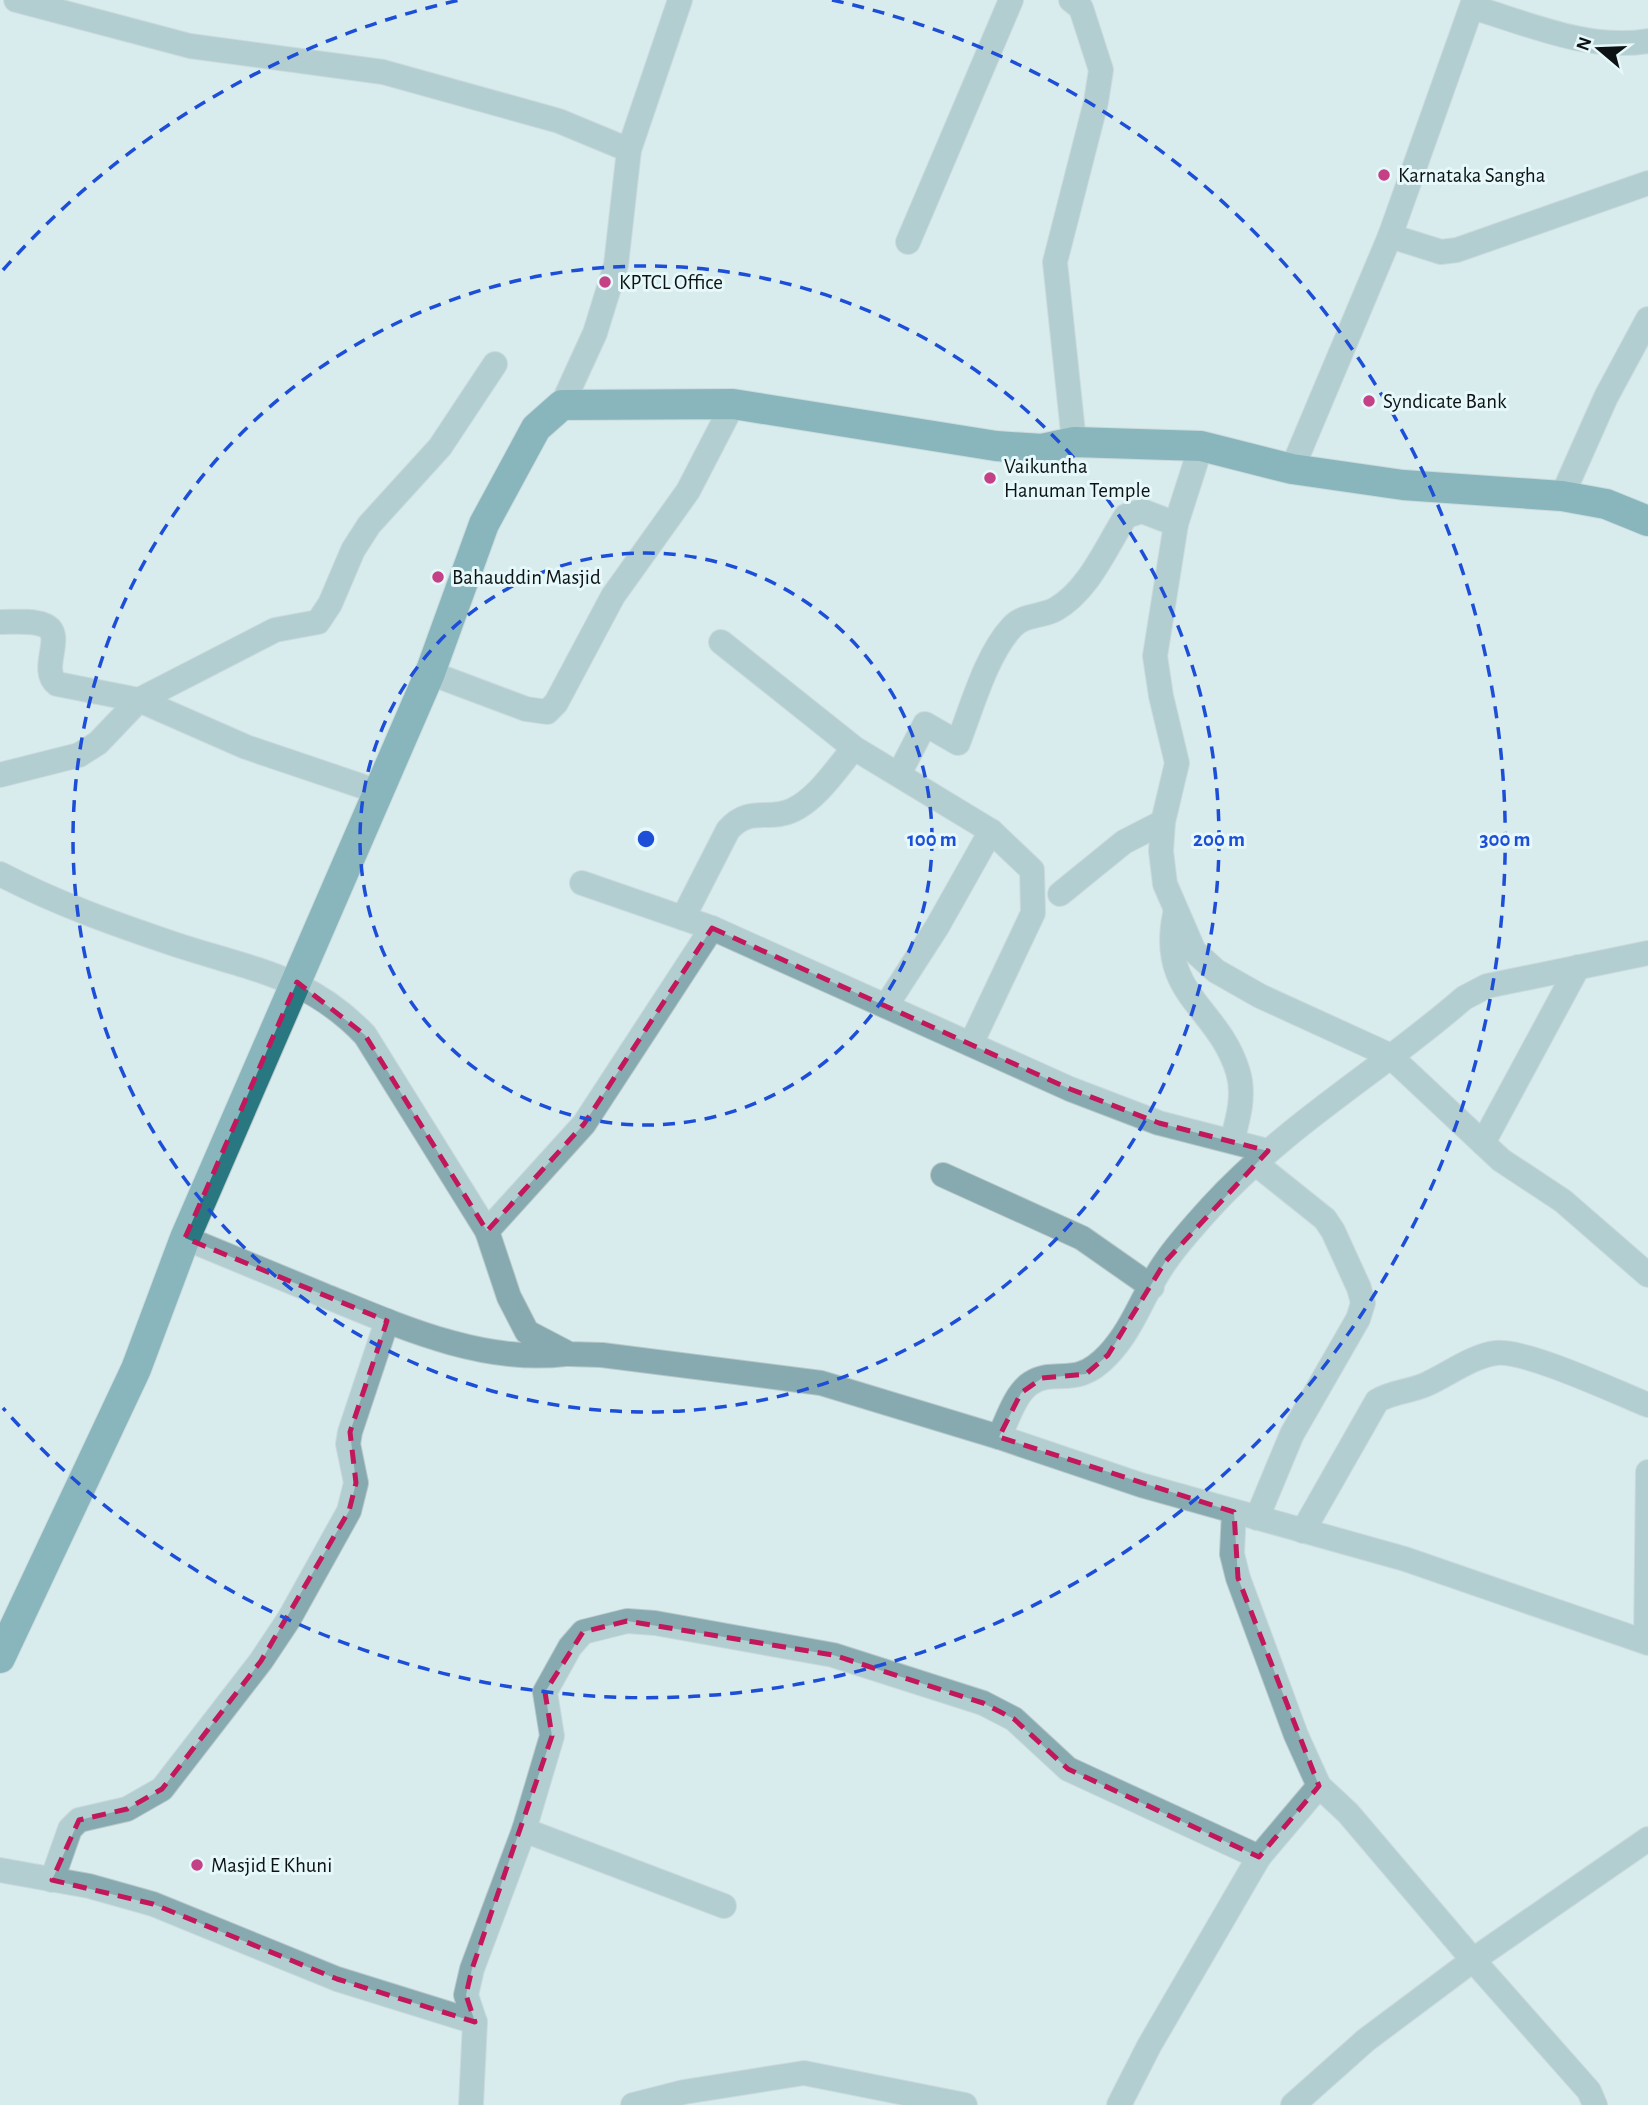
<svg xmlns="http://www.w3.org/2000/svg" width="1648" height="2105" viewBox="0 0 1648 2105" font-family="'Alegreya Sans',sans-serif">
<style>
.lines{fill:none;stroke-linecap:round;stroke-linejoin:round}
.minor-casing{stroke:#b8c8ca;stroke-width:26}
.major-casing{stroke:#b8c8ca;stroke-width:32}
.minor{stroke:#86aaaf;stroke-width:24}
.major{stroke:#297780;stroke-width:30}
.marked{fill:none;stroke:#c2185b;stroke-width:5;stroke-dasharray:14 9;stroke-linejoin:round}
.ring{fill:none;stroke:#1d4ed8;stroke-width:3.5;stroke-dasharray:12 9}
.poi-dot{fill:#c54186;stroke:#e6f8fa;stroke-width:2.5}
.labels{text-anchor:middle;dominant-baseline:central;stroke-width:6;stroke-linejoin:round;paint-order:stroke}
.poi-label{font-size:21px;fill:#0d1314;stroke:#e6f8fa;text-anchor:start}
.centre{fill:#1d4ed8;stroke:#e6f8fa;stroke-width:3.5}
.ring-label{font-size:21px;text-anchor:middle;font-weight:bold;fill:#1d4ed8;stroke:#e6f8fa;stroke-width:6;stroke-linejoin:round;paint-order:stroke}
</style>
<rect width="100%" height="100%" fill="#d8ebed"/>
<g class="lines">
<g class="minor-casing">
<g id="minor">
<path d="M16 0 190 46 383 72 559 121 629 150"/>
<path d="M1071 0 1081 8 1101 70 1096 102 1055 262 1074 442"/>
<path d="M1472 7C1529 24 1588 51 1648 41"/>
<path d="M1390 236 1441 252 1457 250 1648 183"/>
<path d="M908 242 1011 0"/>
<path d="M562 405 595 333 616 265 629 150 680 0"/>
<path d="M1201 446 1176 524 1155 656 1161 696 1177 763 1163 822 1161 851 1165 884 1194 951 1216 971 1260 996 1389 1055 1501 1160 1563 1201 1648 1275"/>
<path d="M1292 469 1390 236 1474 0"/>
<path d="M1562 496 1606 397 1648 319"/>
<path d="M0 622C13 622 32 620 44 625 67 634 38 669 57 684L139 700 246 747 379 792"/>
<path d="M721 642 854 748 991 831 1032 870 1033 913 971 1044"/>
<path d="M430 673 526 709 547 712 556 703 613 596 688 491 733 404"/>
<path d="M899 774 925 724 958 743C972 707 986 655 1012 627 1024 614 1042 617 1056 609 1089 590 1106 547 1126 516L1142 511 1176 524"/>
<path d="M0 775 79 755 98 743 139 700 275 630 318 622 330 604 353 550 369 525 440 447 495 364"/>
<path d="M0 874C58 904 112 923 174 944 249 969 308 975 365 1035L487 1231 509 1297 527 1332 569 1354 602 1355 821 1383 999 1437 1141 1485 1405 1559 1648 1643"/>
<path d="M582 883 712 928 1070 1089 1159 1123 1268 1151"/>
<path d="M1060 894 1124 842 1163 822"/>
<path d="M1175 914C1158 995 1218 1006 1238 1072 1245 1095 1238 1119 1232 1141"/>
<path d="M683 918 728 830C750 805 769 822 793 810 818 798 836 769 854 748"/>
<path d="M886 1006 937 927 991 831"/>
<path d="M1483 1143 1578 967"/>
<path d="M1255 1163 1325 1219 1333 1231 1359 1288 1363 1303 1358 1319 1292 1434 1257 1518"/>
<path d="M943 1175 1082 1238 1152 1287"/>
<path d="M487 1231 584 1124 712 928"/>
<path d="M185 1238C231 1257 277 1276 323 1295 399 1326 482 1364 565 1354"/>
<path d="M999 1437C1007 1421 1015 1393 1031 1383 1056 1367 1075 1390 1108 1355 1134 1328 1144 1291 1166 1261 1179 1242 1195 1225 1210 1208 1288 1123 1379 1072 1464 998L1487 986 1648 953"/>
<path d="M1234 1512 1232 1554 1238 1578 1296 1735 1319 1786 1348 1813 1473 1960 1589 2091 1595 2105"/>
<path d="M1303 1531 1377 1401C1393 1391 1410 1392 1427 1384 1449 1374 1472 1356 1496 1353 1527 1350 1616 1392 1648 1405"/>
<path d="M1646 1641 1648 1472"/>
<path d="M524 1830 724 1906"/>
<path d="M0 1870 89 1886 153 1904 337 1979 475 2022"/>
<path d="M52 1880 70 1829 79 1820 127 1809 162 1789 261 1661 289 1619 349 1511 356 1483 348 1444 350 1432 387 1321"/>
<path d="M471 2105 475 2022 466 1995 472 1969 524 1830 552 1736 545 1692 570 1647 583 1632 627 1621 655 1623 833 1655 983 1703 1014 1719 1068 1769 1259 1857"/>
<path d="M633 2105 684 2092 804 2073 965 2105"/>
<path d="M1119 2105 1149 2046 1259 1857 1319 1786"/>
<path d="M1293 2105 1366 2040 1473 1960 1648 1839"/>
</g>
</g>
<g class="major-casing">
<path id="major" d="M0 1658 136 1369 185 1238 430 673 484 524 536 428 562 405 733 404 996 446 1042 449 1074 442 1201 446 1292 469 1403 485 1562 496 1606 504 1648 521"/>
</g>
<use href="#minor" class="minor"/>
<use href="#major" class="major"/>
</g>
<path d="M0 0H1648V2105H0ZM712 928 1070 1089 1159 1123 1268 1151 1165 1262 1108 1355 1086 1374 1042 1378 1021 1393 999 1437 1234 1512 1238 1578 1319 1786 1259 1857 1068 1769 1014 1719 983 1703 833 1655 627 1621 583 1632 545 1692 552 1736 472 1969 466 1995 475 2022 337 1979 153 1904 52 1880 79 1820 127 1809 162 1789 261 1661 349 1511 356 1483 350 1432 387 1321 185 1238 297 982 365 1035 487 1231 584 1124Z" fill="#d8ebed" fill-opacity=".55" fill-rule="evenodd"/>
<path class="marked" d="M712 928 1070 1089 1159 1123 1268 1151 1165 1262 1108 1355 1086 1374 1042 1378 1021 1393 999 1437 1234 1512 1238 1578 1319 1786 1259 1857 1068 1769 1014 1719 983 1703 833 1655 627 1621 583 1632 545 1692 552 1736 472 1969 466 1995 475 2022 337 1979 153 1904 52 1880 79 1820 127 1809 162 1789 261 1661 349 1511 356 1483 350 1432 387 1321 185 1238 297 982 365 1035 487 1231 584 1124Z"/>
<g class="ring">
<circle cx="646" cy="839" r="286"/>
<circle cx="646" cy="839" r="573"/>
<path d="M3 270A859 859 0 0 1 460 0M832 0A859 859 0 1 1 3 1408"/>
</g>
<g class="poi-dot">
<circle cx="1384" cy="175" r="7"/>
<circle cx="605" cy="282" r="7"/>
<circle cx="1369" cy="401" r="7"/>
<circle cx="990" cy="478" r="7"/>
<circle cx="438" cy="577" r="7"/>
<circle cx="197" cy="1865" r="7"/>
</g>
<g class="labels">
<g class="poi-label">
<text x="1398" y="175">Karnataka Sangha</text>
<text x="619" y="282">KPTCL Office</text>
<text x="1383" y="401">Syndicate Bank</text>
<text x="1004" y="466">Vaikuntha<tspan x="1004" dy="24">Hanuman Temple</tspan></text>
<text x="452" y="577">Bahauddin Masjid</text>
<text x="211" y="1865">Masjid E Khuni</text>
</g>
</g>
<circle cx="646" cy="839" r="10" class="centre"/>
<g class="ring-label">
<text x="932" y="846">100 m</text>
<text x="1219" y="846">200 m</text>
<text x="1505" y="846">300 m</text>
</g>
<g transform="translate(1599 49) rotate(289)" stroke="#e6f8fa" stroke-width="5" paint-order="stroke">
<path d="M0-5L12 26L0 18L-12 26Z" fill="#0d1314"/>
<text y="-10" font-size="19" font-weight="bold" text-anchor="middle" fill="#0d1314">N</text>
</g>
</svg>
